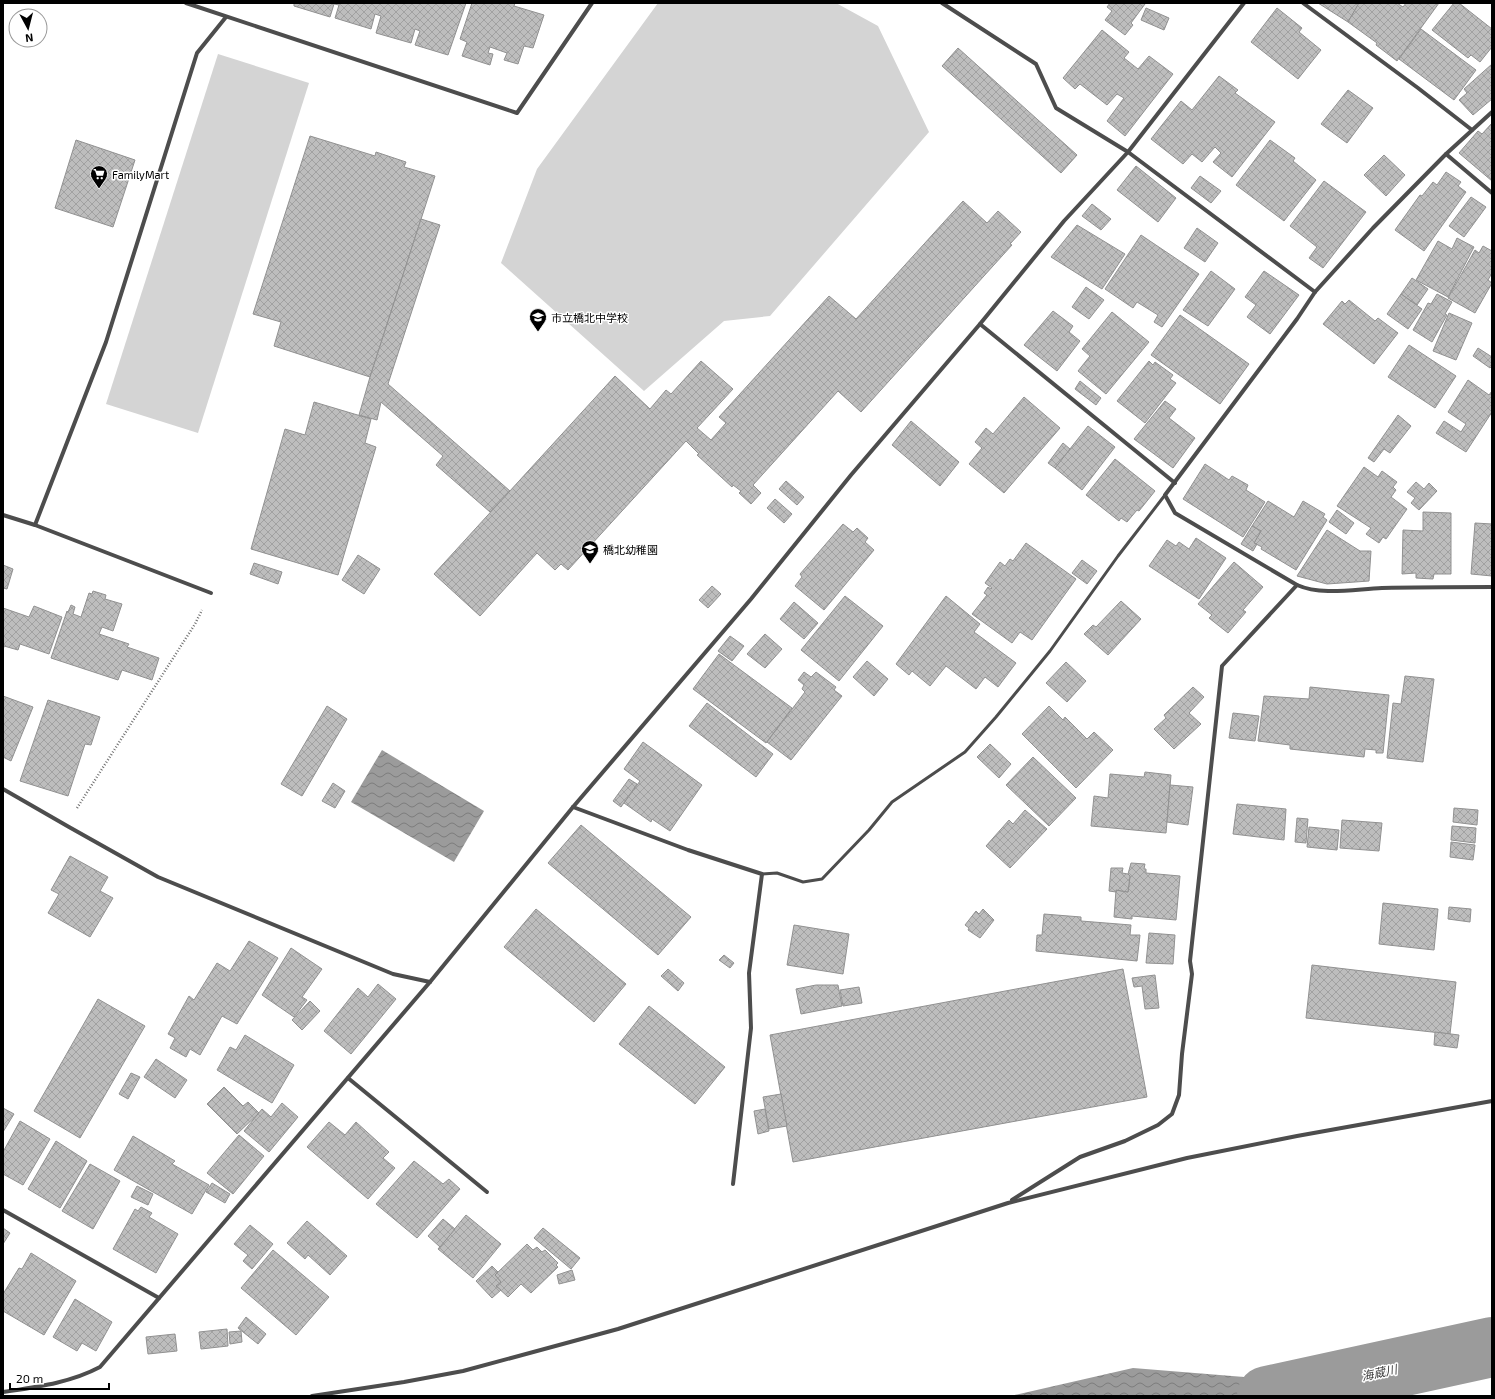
<svg xmlns="http://www.w3.org/2000/svg" width="1495" height="1399" viewBox="0 0 1495 1399" font-family="'Exo 2','Noto Sans JP',sans-serif">
<style>
.pitch{fill:#d4d4d4}
.water{fill:url(#water-waves)}
.lines{fill:none;stroke-linecap:round;stroke-linejoin:round}
.river{stroke:#9b9b9b;stroke-width:60}
.building{fill:url(#building-cross-hatch);stroke:#919191}
.path{stroke:#6f6f6f;stroke-width:2.5;stroke-dasharray:1 2;stroke-linecap:butt}
.service{stroke:#4d4d4d;stroke-width:3}
.minor{stroke:#4d4d4d;stroke-width:4}
.labels{text-anchor:middle;dominant-baseline:central;stroke-width:3;stroke-linejoin:round;paint-order:stroke}
.poi-label{font-size:11px;fill:#000;stroke:#fff;text-anchor:start}
.water-label{font-size:12px;font-style:italic;fill:#3c3c3c;stroke:#fff}
</style>
<defs>
<pattern id="water-waves" width="16" height="10" patternUnits="userSpaceOnUse"><rect width="16" height="10" fill="#9b9b9b"/><path d="M0 5q4-4 8 0t8 0" fill="none" stroke="#7c7c7c"/></pattern>
<pattern id="building-cross-hatch" width="8" height="8" patternUnits="userSpaceOnUse"><rect width="8" height="8" fill="#bdbdbd"/><path d="M0 0l8 8M0 8l8-8" fill="none" stroke="#a1a1a1"/></pattern>
</defs>
<rect width="100%" height="100%" fill="#fff"/>
<g class="pitch">
<path d="M658 3H836L878 26 929 132 770 316 724 321 644 391 501 263 537 169Z"/>
<path d="M218 54 309 83 198 433 106 404Z"/>
</g>
<g class="water">
<path d="M382 750 484 811 454 862 351 802Z"/>
<path d="M1133 1368 1293 1381 1258 1396H1010Z"/>
</g>
<g class="lines">
<path class="river" d="M1267 1396 1492 1347"/>
</g>
<g class="building">
<path d="M294 3H466L448 55 415 45 420 31 415 29 411 43 376 33 381 16 375 14 371 29 335 18 339 5 334 4 330 17 294 6Z"/>
<path d="M472 3H515L514 6 544 15 533 48 524 46 518 64 504 60 507 53 490 47 488 53 493 54 490 65 462 56 467 42 460 39Z"/>
<path d="M1110 3H1143L1145 4 1131 23 1133 25 1125 35 1105 20 1112 11 1107 7Z"/>
<path d="M1318 3H1359L1348 22Z"/>
<path d="M1359 3H1397L1403 7 1406 3H1439L1397 61 1376 45 1377 43 1348 22Z"/>
<path d="M1454 3H1459L1492 29V47L1480 62 1471 55 1468 58 1432 30Z"/>
<path d="M1146 8 1169 18 1164 30 1141 20Z"/>
<path d="M1277 8 1302 28 1299 32 1321 50 1298 79 1251 42Z"/>
<path d="M1421 29 1476 70 1454 100 1399 59Z"/>
<path d="M1102 30 1129 52 1124 58 1138 69 1149 56 1173 74 1125 136 1107 121 1124 98 1117 94 1107 105 1080 84 1075 89 1063 78Z"/>
<path d="M958 48 1077 155 1061 173 942 66Z"/>
<path d="M1492 64V99L1473 115 1459 100 1467 93 1464 89Z"/>
<path d="M1219 76 1238 90 1235 93 1275 122 1232 177 1213 162 1221 153 1215 147 1202 162 1192 154 1183 164 1151 139 1181 101 1192 110Z"/>
<path d="M1348 90 1373 108 1347 143 1321 124Z"/>
<path d="M1492 123V181L1459 153 1478 131 1482 134Z"/>
<path d="M310 136 375 156 376 152 406 162 404 167 435 176 370 377 274 346 281 322 253 314Z"/>
<path d="M76 140 135 160 113 227 55 208Z"/>
<path d="M1270 140 1295 158 1293 161 1316 180 1284 221 1236 185Z"/>
<path d="M1384 155 1405 175 1386 196 1364 175Z"/>
<path d="M1136 166 1176 198 1158 222 1117 190Z"/>
<path d="M1446 172 1461 182 1458 186 1466 192 1424 251 1395 230 1420 195 1422 196 1433 182 1437 185Z"/>
<path d="M1200 176 1221 191 1211 203 1191 188Z"/>
<path d="M1324 181 1366 212 1323 268 1309 258 1317 247 1290 226Z"/>
<path d="M1471 197 1486 207 1464 237 1449 226Z"/>
<path d="M963 201 987 223 998 211 1021 232 1010 244 1012 245 861 412 838 391 753 485 761 493 751 504 739 493 741 491 733 485 732 487 697 455 699 454 686 441 568 570 561 564 555 570 537 553 480 616 434 574 615 376 650 409 666 390 671 394 701 361 733 389 697 428 711 440 726 423 719 417 829 296 856 319Z"/>
<path d="M1092 204 1111 219 1101 230 1082 216Z"/>
<path d="M421 219 440 225 388 384 510 491 490 512 436 465 443 456 381 402 377 420 359 415 370 377Z"/>
<path d="M1077 225 1125 254 1102 289 1051 257Z"/>
<path d="M1197 228 1218 243 1205 262 1184 248Z"/>
<path d="M1141 235 1199 274 1162 327 1154 322 1158 315 1137 302 1133 308 1105 289Z"/>
<path d="M1457 238 1474 247 1448 297 1416 280 1438 241 1452 249Z"/>
<path d="M1483 246 1492 251V273L1488 280 1492 283 1475 313 1448 298 1475 250 1479 253Z"/>
<path d="M1211 271 1235 289 1208 326 1183 310Z"/>
<path d="M1264 271 1299 295 1270 334 1247 317 1256 305 1245 297Z"/>
<path d="M1412 278 1428 289 1417 305 1401 294Z"/>
<path d="M1086 287 1104 300 1089 319 1072 307Z"/>
<path d="M1401 294 1422 309 1408 329 1387 314Z"/>
<path d="M1437 294 1452 302 1445 314 1447 315 1432 342 1413 330 1428 303 1431 304Z"/>
<path d="M1349 300 1375 321 1378 318 1398 333 1374 364 1323 324 1342 301 1345 304Z"/>
<path d="M1053 311 1073 326 1069 332 1080 341 1057 371 1024 345Z"/>
<path d="M1112 312 1149 342 1106 394 1078 371 1090 356 1082 349Z"/>
<path d="M1449 313 1472 323 1456 360 1433 351Z"/>
<path d="M1180 315 1249 364 1220 404 1151 355Z"/>
<path d="M1409 345 1456 376 1435 408 1388 377Z"/>
<path d="M1478 348 1492 357V366L1490 368 1473 356Z"/>
<path d="M1149 361 1153 365 1155 362 1173 375 1170 379 1176 383 1145 423 1117 401Z"/>
<path d="M1468 380 1489 395 1492 391V412L1466 452 1436 433 1444 421 1461 432 1466 424 1448 412Z"/>
<path d="M1080 381 1101 398 1096 405 1075 389Z"/>
<path d="M1024 397 1060 428 1004 493 969 464 982 448 975 442 986 428 993 434Z"/>
<path d="M1165 401 1176 409 1169 418 1195 438 1173 468 1134 439Z"/>
<path d="M314 402 371 419 365 443 376 447 338 575 251 549 285 429 305 435Z"/>
<path d="M1398 415 1411 426 1390 453 1384 449 1374 462 1368 458Z"/>
<path d="M911 421 959 462 940 486 892 445Z"/>
<path d="M1088 426 1115 447 1082 490 1055 468Z"/>
<path d="M1063 443 1070 449 1055 468 1048 463Z"/>
<path d="M1115 459 1155 491 1139 511 1137 510 1127 522 1121 518 1119 521 1086 495Z"/>
<path d="M1205 464 1229 480 1232 476 1248 485 1246 490 1265 502 1243 537 1183 499Z"/>
<path d="M1364 467 1378 477 1382 471 1397 482 1393 487 1396 490 1391 497 1407 509 1386 539 1383 537 1379 543 1366 534 1371 528 1337 506Z"/>
<path d="M786 481 804 497 797 505 779 489Z"/>
<path d="M1416 482 1424 489 1429 483 1437 491 1419 510 1411 503 1415 498 1407 492Z"/>
<path d="M775 499 792 514 784 523 767 508Z"/>
<path d="M1268 501 1294 517 1303 501 1325 514 1323 517 1327 520 1296 570 1261 549 1262 547 1254 543 1261 531 1252 526Z"/>
<path d="M1337 510 1354 523 1346 534 1329 522Z"/>
<path d="M1423 512 1451 513V574H1434L1433 579 1416 578V573L1402 574 1403 530 1423 531Z"/>
<path d="M1475 523 1492 524V576L1471 574Z"/>
<path d="M843 524 853 532 857 528 868 538 865 542 874 550 824 610 795 586 802 577 800 574Z"/>
<path d="M1252 526 1261 531 1254 543 1257 544 1253 551 1241 544Z"/>
<path d="M1327 530 1360 551H1371L1369 581 1327 584 1297 576Z"/>
<path d="M1196 538 1226 558 1199 599 1149 566 1167 540 1176 546 1179 542 1189 549Z"/>
<path d="M1026 543 1076 579 1032 640 1020 632 1012 643 972 614 987 595 984 593 988 587 991 589 992 588 985 583 1000 562 1005 566 1010 559 1013 561Z"/>
<path d="M358 555 380 569 364 594 342 580Z"/>
<path d="M1082 560 1097 571 1087 584 1072 573Z"/>
<path d="M1234 562 1263 587 1243 610 1246 612 1228 633 1209 618 1212 615 1198 604Z"/>
<path d="M254 563 282 572 278 584 250 574Z"/>
<path d="M3 565 13 569 7 589 3 588Z"/>
<path d="M712 586 721 594 708 608 699 600Z"/>
<path d="M93 591 106 595 105 599 122 604 113 631 102 627 99 634 129 644 127 647 159 658 152 680 122 670 118 680 51 658 67 611 68 612 71 605 75 607 73 614 81 617 89 593 92 594Z"/>
<path d="M845 596 883 626 839 681 801 650Z"/>
<path d="M946 596 980 624 974 632 1016 663 998 687 985 677 976 689 946 666 930 686 912 671 909 675 896 664Z"/>
<path d="M1121 601 1141 619 1108 655 1084 634 1093 625 1096 627Z"/>
<path d="M794 602 818 623 804 639 780 619Z"/>
<path d="M34 606 62 617 49 654 20 644 18 650 4 646 3 651V608L29 617Z"/>
<path d="M765 634 782 649 765 668 747 654Z"/>
<path d="M730 636 744 646 732 661 718 651Z"/>
<path d="M719 654 792 708 766 743 693 689Z"/>
<path d="M867 661 888 679 874 696 853 677Z"/>
<path d="M1066 662 1086 681 1067 702 1046 683Z"/>
<path d="M804 672 811 677 816 672 836 687 834 690 842 696 791 760 767 742 805 692 802 689 804 685 798 680Z"/>
<path d="M1405 676 1434 679 1423 762 1387 758 1393 703 1401 704Z"/>
<path d="M1193 687 1204 697 1189 713 1201 724 1174 749 1154 729 1166 718 1164 715Z"/>
<path d="M1310 687 1389 695 1383 753H1376V750L1365 749 1364 757 1290 749V745L1258 741 1264 696 1309 699Z"/>
<path d="M3 696 33 707 11 761 3 757Z"/>
<path d="M48 700 100 717 91 745 85 744 68 796 20 781Z"/>
<path d="M707 703 773 754 756 777 689 726Z"/>
<path d="M327 706 347 719 302 796 281 784Z"/>
<path d="M1049 706 1063 720 1065 717 1087 739 1094 732 1113 750 1076 788 1022 734Z"/>
<path d="M1233 713 1259 716 1255 741 1229 738Z"/>
<path d="M643 742 702 785 670 831 652 819 651 822 624 803 640 781 624 769Z"/>
<path d="M990 744 1011 764 999 778 977 757Z"/>
<path d="M1033 757 1076 798 1049 826 1006 785Z"/>
<path d="M1145 772 1171 775 1166 833 1091 826 1094 796 1108 798 1110 774 1144 777Z"/>
<path d="M629 779 637 784 621 807 613 801Z"/>
<path d="M333 783 345 791 335 808 322 801Z"/>
<path d="M1170 785 1193 787 1188 825 1167 822Z"/>
<path d="M1237 804 1286 809 1284 840 1233 834Z"/>
<path d="M1454 808 1478 810 1477 825 1453 822Z"/>
<path d="M1025 810 1047 829 1010 868 986 846 1009 820 1013 824Z"/>
<path d="M1297 818 1308 819 1306 843 1295 842Z"/>
<path d="M1342 820 1382 823 1379 851 1340 848Z"/>
<path d="M581 825 691 917 658 955 548 863Z"/>
<path d="M1452 826 1476 828 1475 843 1451 840Z"/>
<path d="M1309 827 1339 830 1337 850 1307 847Z"/>
<path d="M1451 842 1475 845 1473 860 1450 857Z"/>
<path d="M70 856 108 877 100 891 113 898 90 937 48 913 59 894 51 890Z"/>
<path d="M1131 863 1145 864 1144 869H1146V873L1180 876 1176 920 1132 916V919L1114 917 1116 890 1128 892 1130 876 1128 874Z"/>
<path d="M1111 868H1123L1122 873 1128 874 1130 876 1128 892 1116 890V892L1109 891Z"/>
<path d="M1383 903 1438 909 1434 950 1379 944Z"/>
<path d="M1449 907 1471 909 1470 922 1448 919Z"/>
<path d="M536 909 626 984 594 1022 504 947Z"/>
<path d="M983 909 994 920 980 938 968 930 969 928 965 925 976 911 979 914Z"/>
<path d="M1044 914 1081 917V921L1131 925 1130 935H1140L1137 961 1036 951 1037 935H1042Z"/>
<path d="M794 925 849 934 843 974 787 965Z"/>
<path d="M1149 933 1175 935 1173 964 1146 963Z"/>
<path d="M249 941 278 958 237 1024 222 1016 200 1055 190 1049 186 1057 170 1048 175 1038 168 1034 189 996 194 1000 217 963 230 971Z"/>
<path d="M291 948 322 969 302 997 307 1000 294 1017 262 995Z"/>
<path d="M724 955 734 963 730 968 719 960Z"/>
<path d="M1312 965 1456 982 1450 1034 1306 1018Z"/>
<path d="M668 969 684 983 678 991 661 976Z"/>
<path d="M1123 969 1147 1097 793 1162 770 1035Z"/>
<path d="M1155 975 1159 1008 1145 1009 1142 986 1134 987 1132 978Z"/>
<path d="M378 984 396 999 351 1054 324 1031 358 988 368 997Z"/>
<path d="M816 985H838L842 1006 801 1014 796 989Z"/>
<path d="M859 987 862 1003 843 1006 840 990Z"/>
<path d="M98 999 145 1026 80 1138 34 1111Z"/>
<path d="M310 1001 320 1011 302 1030 292 1020Z"/>
<path d="M649 1006 725 1067 695 1104 619 1044Z"/>
<path d="M1435 1032 1459 1035 1457 1048 1434 1045Z"/>
<path d="M245 1035 294 1065 272 1103 217 1070 230 1047 236 1050Z"/>
<path d="M156 1059 187 1080 175 1098 144 1077Z"/>
<path d="M131 1073 140 1077 128 1099 119 1094Z"/>
<path d="M224 1087 243 1106 248 1102 259 1113 237 1134 207 1104Z"/>
<path d="M781 1094 787 1126 769 1129 763 1097Z"/>
<path d="M282 1103 298 1117 269 1152 244 1131 262 1109 271 1117Z"/>
<path d="M3 1108 14 1114 3 1132Z"/>
<path d="M765 1109 769 1131 758 1134 754 1111Z"/>
<path d="M20 1121 50 1139 23 1185 3 1174V1152Z"/>
<path d="M329 1122 345 1135 356 1122 389 1152 383 1158 395 1168 368 1199 307 1147Z"/>
<path d="M239 1135 264 1156 233 1194 207 1173Z"/>
<path d="M133 1136 175 1161 172 1164 209 1185 192 1214 114 1170Z"/>
<path d="M56 1141 87 1161 60 1208 28 1189Z"/>
<path d="M414 1161 443 1184 449 1179 460 1189 417 1238 376 1204Z"/>
<path d="M90 1164 120 1181 93 1229 62 1211Z"/>
<path d="M212 1183 230 1194 225 1203 206 1192Z"/>
<path d="M137 1186 153 1194 148 1205 131 1197Z"/>
<path d="M141 1207 152 1213 149 1217 178 1234 156 1273 113 1249 135 1209 138 1211Z"/>
<path d="M466 1215 501 1244 473 1278 438 1249Z"/>
<path d="M443 1219 455 1229 440 1247 428 1236Z"/>
<path d="M307 1221 347 1256 330 1275 308 1255 305 1259 287 1243Z"/>
<path d="M250 1225 273 1244 252 1269 243 1261 248 1255 234 1244Z"/>
<path d="M3 1228 10 1233 3 1244Z"/>
<path d="M543 1228 580 1258 571 1269 534 1238Z"/>
<path d="M527 1244 533 1250 537 1247 542 1252 545 1250 558 1263 556 1265 558 1267 531 1293 521 1284 508 1297 496 1286 501 1282 495 1275Z"/>
<path d="M273 1250 329 1297 296 1335 241 1288Z"/>
<path d="M31 1253 76 1281 44 1335 3 1311V1294L19 1268 22 1269Z"/>
<path d="M492 1266 498 1272 495 1275 501 1282 496 1286 501 1290 492 1298 476 1281Z"/>
<path d="M572 1270 575 1280 559 1284 557 1275Z"/>
<path d="M75 1299 112 1322 96 1351 82 1343 77 1351 53 1337Z"/>
<path d="M246 1317 266 1334 258 1344 238 1328Z"/>
<path d="M227 1329 228 1346 201 1349 199 1332Z"/>
<path d="M241 1331 242 1342 230 1344 229 1332Z"/>
<path d="M175 1334 177 1351 148 1354 146 1337Z"/>
</g>
<g class="lines">
<path class="path" d="M77 808 195 624 202 610"/>
<path class="service" d="M762 874 777 873 803 882 822 879 869 830 892 802 965 752 996 717 1050 651 1118 556 1165 495"/>
<g class="minor">
<path d="M186 3 517 113 592 3"/>
<path d="M942 3 1036 64 1056 108 1128 152 1315 292"/>
<path d="M1303 3 1418 88 1472 130"/>
<path d="M1492 112 1446 154 1373 228 1315 292 1297 319 1165 495 1175 513 1297 585C1322 596 1355 589 1382 588 1419 587 1455 587 1492 587"/>
<path d="M1446 154 1492 193"/>
<path d="M980 324 1175 483"/>
<path d="M3 515 35 525 106 342 197 53 226 17"/>
<path d="M35 525 211 593"/>
<path d="M3 789 69 827 158 877 393 974 430 982"/>
<path d="M573 807 688 850 762 874 749 973 751 1028 733 1184"/>
<path d="M348 1078 487 1192"/>
<path d="M1012 1200 1080 1157 1125 1141 1158 1125 1172 1114 1179 1095 1182 1054 1192 974 1190 961 1222 666 1297 585"/>
<path d="M3 1210 159 1298"/>
<path d="M3 1392C36 1387 70 1383 100 1367L430 982 573 807 751 599 851 475 980 324 1064 221 1128 152 1244 3"/>
<path d="M312 1396 404 1382 463 1371 618 1329 1008 1203 1187 1158 1297 1136 1492 1101"/>
</g>
</g>
<defs>
<g id="supermarket-pin" transform="scale(0.9)"><path d="M0 17L-7.5 6A9.5 9.5 0 1 1 7.5 6Z" fill="#000" stroke="#fff"/><path d="M-6-5.5h2.5l.6 2H6L4.5 2H-2.5L-4.4-4H-6ZM-1.5 3.2a1.3 1.3 0 1 0 .1 0ZM3 3.2a1.3 1.3 0 1 0 .1 0Z" fill="#fff"/></g>
<g id="school-pin" transform="scale(0.9)"><path d="M0 17L-7.5 6A9.5 9.5 0 1 1 7.5 6Z" fill="#000" stroke="#fff"/><path d="M0-5L7-2L0 1L-7-2ZM-4 1L0 2.5L4 1V4Q0 6-4 4Z" fill="#fff"/></g>
</defs>
<g fill-rule="evenodd">
<use href="#supermarket-pin" x="99" y="174"/>
<use href="#school-pin" x="538" y="317"/>
<use href="#school-pin" x="590" y="549"/>
</g>
<g class="labels">
<g class="poi-label">
<text x="112" y="174">FamilyMart</text>
<text x="551" y="317">市立橋北中学校</text>
<text x="603" y="549">橋北幼稚園</text>
</g>
<g class="water-label">
<text transform="translate(1379 1372) rotate(-12)">海蔵川</text>
</g>
</g>
<rect width="1495" height="1399" fill="none" stroke="#000000" stroke-width="8"/>
<g transform="translate(28 28) rotate(173)"><circle r="19" fill="#ffffff" stroke="#999999"/>
<path d="M0-3L7 15L0 10L-7 15Z" fill="#000000"/>
<text y="-6" font-size="11" font-weight="bold" text-anchor="middle" fill="#000000">N</text>
</g>
<path d="M10 1383v6h99v-6" fill="none" stroke="#000000" stroke-width="2"/>
<text x="16" y="1383" font-size="12" fill="#000000" stroke="#ffffff" stroke-width="3" paint-order="stroke">20 m</text>
</svg>
